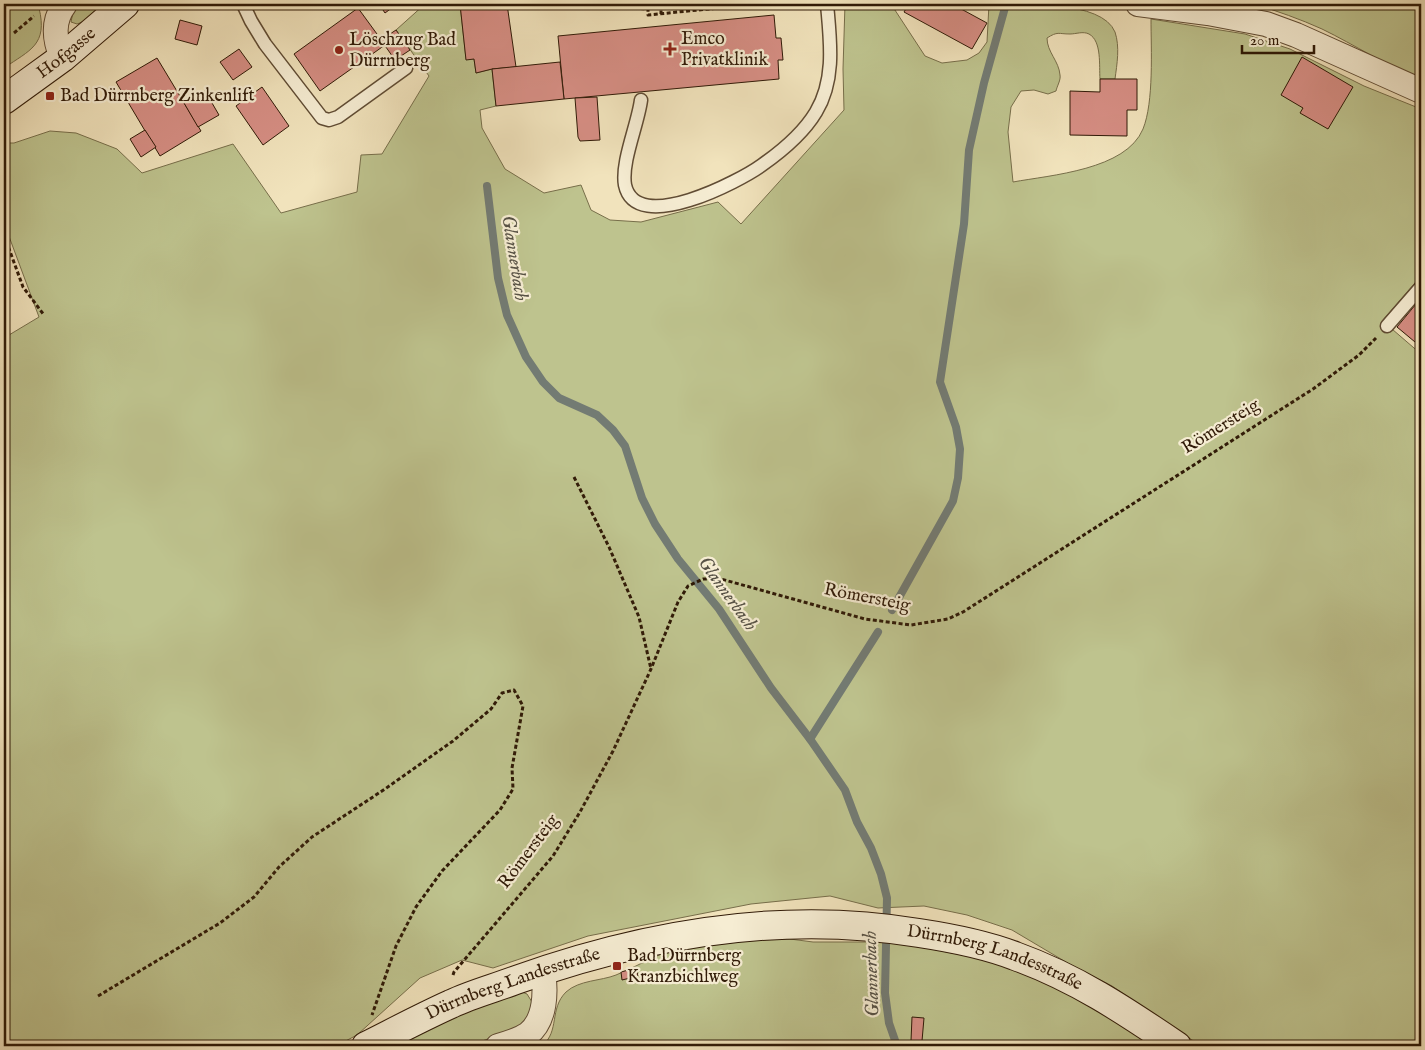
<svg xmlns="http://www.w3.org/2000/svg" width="1425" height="1050" viewBox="0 0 1425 1050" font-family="'IM FELL English',serif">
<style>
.green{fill:#bec38e;stroke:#776e4a}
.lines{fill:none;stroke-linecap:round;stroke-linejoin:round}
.stream{stroke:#737b73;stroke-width:8}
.building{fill:#d68e84;stroke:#301a07}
.lane-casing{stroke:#604c34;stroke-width:15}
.street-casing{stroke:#604c34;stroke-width:26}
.secondary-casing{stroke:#301a07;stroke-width:30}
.path{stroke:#301a07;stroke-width:3;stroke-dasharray:4 2.5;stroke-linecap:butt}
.lane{stroke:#f6edd3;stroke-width:12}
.street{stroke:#f6edd3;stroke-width:24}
.secondary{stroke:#f6edd3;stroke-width:28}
.poi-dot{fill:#8f2418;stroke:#f6edd3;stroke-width:2}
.labels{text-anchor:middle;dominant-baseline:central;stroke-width:4.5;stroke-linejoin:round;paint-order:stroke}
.poi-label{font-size:18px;fill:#301a07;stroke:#f6edd3;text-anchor:start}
.street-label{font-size:18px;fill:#301a07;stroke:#f6edd3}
.water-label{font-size:19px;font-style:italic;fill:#575246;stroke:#f6edd3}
</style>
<rect width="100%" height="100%" fill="#f1e3bc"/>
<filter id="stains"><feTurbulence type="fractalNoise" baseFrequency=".004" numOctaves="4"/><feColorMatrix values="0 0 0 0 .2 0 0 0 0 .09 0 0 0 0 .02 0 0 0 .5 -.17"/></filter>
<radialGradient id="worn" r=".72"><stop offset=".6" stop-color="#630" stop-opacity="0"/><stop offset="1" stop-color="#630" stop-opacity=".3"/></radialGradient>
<g class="green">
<path d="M4 4H42L39 8C48 45 30 50 4 68Z"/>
<path d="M80 4H106L85 21 77 24 71 22 73 12Z"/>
<path d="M425 4H460L466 59H474L476 73 492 69 496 106 480 110 482 128 505 169 544 193 581 185 591 210 610 220 641 222 718 202 741 224 844 110 843 69 845 4H891L925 56 942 63 967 60 979 53 987 42 989 4C1022 4 1102 0 1115 32 1120 47 1117 64 1115 79H1100C1099 66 1102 41 1089 34 1083 31 1076 34 1070 34 1058 34 1058 31 1047 38 1047 52 1059 61 1060 75 1061 80 1057 86 1056 91L1048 94 1034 90 1021 91 1011 107 1008 132 1013 182C1051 175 1126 170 1143 129 1154 102 1151 49 1151 19L1245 34 1290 49 1364 86 1421 109V276L1383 320 1385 323 1421 354V1046H1201L1112 986 1076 968 1012 930 967 915 924 906 878 908 830 896 751 904 588 936 493 968 462 960 420 978 357 1035 336 1046H4V338L39 317 4 223V143H14L50 131 76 133 117 149 142 173 233 144 281 213 357 192 361 155 382 154 429 76 396 30Z"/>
<path d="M1254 4H1421V78C1386 66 1355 45 1322 29 1300 19 1277 11 1254 4Z"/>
<path d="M740 939H790L813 942H886L932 949 992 961 1028 974 1089 1002 1157 1046H542C560 1031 549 1009 566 992 579 980 601 981 616 975 640 965 661 952 687 945 703 941 722 941 740 939Z"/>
<path d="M517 990 527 994 532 1002 531 1010 526 1019 516 1029 468 1046H394L445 1020Z"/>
</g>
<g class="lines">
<g class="stream">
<path d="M487 186 498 278 507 315 526 357 543 382 559 398 597 415 613 430 625 446 642 498 655 524 678 559 719 609 771 688 810 739 845 790 857 822 871 848 881 874 887 898 885 993 889 1023 897 1046"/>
<path d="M892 610 953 501 958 478 960 449 956 427 940 382 964 224 969 150 984 83 1006 4"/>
<path d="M810 739 878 632"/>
</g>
</g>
<g class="building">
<path d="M379 4H391L393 7 385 13Z"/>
<path d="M460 4H507L516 67 492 69 476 73 474 59 466 60Z"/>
<path d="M909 4H952L987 23 972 49 904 12Z"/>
<path d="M358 8 385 45 320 91 294 54Z"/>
<path d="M774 15 776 38H781L783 60H778L779 79 564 99 558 36Z"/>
<path d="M180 20 202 26 197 45 175 39Z"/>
<path d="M396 30 410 50 395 60 381 40Z"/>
<path d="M239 49 252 67 233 80 220 62Z"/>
<path d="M1302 57 1353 87 1328 129 1300 113 1303 108 1281 95Z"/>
<path d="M157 58 201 131 160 156 116 82Z"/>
<path d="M560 62 564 99 496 106 492 69Z"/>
<path d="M1100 79H1137V110H1127V136L1070 135V91L1100 92Z"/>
<path d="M262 87 289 126 263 145 236 106Z"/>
<path d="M205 91 219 115 198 127 184 103Z"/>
<path d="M597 97 600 140 580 141 578 137 575 98Z"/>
<path d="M145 130 156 147 141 157 130 139Z"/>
<path d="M1421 298V347L1397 327Z"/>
<path d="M636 968 638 976 622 980 621 972Z"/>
<path d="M912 1017 924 1018 922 1041H911Z"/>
</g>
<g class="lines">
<g class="lane-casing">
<g id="lane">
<path d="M243 4 251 21 265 44 322 118 329 120 338 117 406 68"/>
<path d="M641 100C638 124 621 162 625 185 636 236 740 181 762 165 782 151 804 132 816 112 836 79 830 39 827 4"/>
<path d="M1387 326 1421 287"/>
</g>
</g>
<g class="street-casing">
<g id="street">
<path d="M1138 4 1208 13 1266 24 1296 35 1421 91"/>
<path d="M62 58C54 39 52 21 65 4"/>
<path d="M498 1046C509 1043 519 1040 528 1034 546 1020 546 991 543 971"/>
</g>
</g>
<g class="secondary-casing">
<g id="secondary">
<path id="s1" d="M4 100 62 58 125 4"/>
<path id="s2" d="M366 1046C394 1032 422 1017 451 1004 472 994 495 988 516 980 645 934 783 910 919 933 952 938 984 944 1015 956 1076 978 1124 1010 1177 1046"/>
</g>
</g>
<g class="path">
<path d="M622 4 628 8 648 9V15L759 4"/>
<path d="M661 4V14"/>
<path d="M14 33 34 16"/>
<path d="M4 235 23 287 44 315"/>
<path d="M574 477 609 547 639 617 651 669"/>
<path d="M1421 724 1419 745 1421 758"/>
<path d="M453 975 454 972 553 856 580 812 613 751 651 669 678 602 688 586 703 579H721L865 619 911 625 948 619 963 612 1313 389 1359 355 1376 338"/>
<path d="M98 996 220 923 254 897 279 867 312 837 385 789 453 741 491 709 502 693 514 690 523 706 512 768 513 789 500 810 442 871 416 907 396 946 372 1015"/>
</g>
<use href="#lane" class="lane"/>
<use href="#street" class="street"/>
<use href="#secondary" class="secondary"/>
</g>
<g class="poi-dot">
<path d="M667.5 41.5h5v5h5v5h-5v5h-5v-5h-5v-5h5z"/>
<circle cx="339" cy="50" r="5"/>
<rect x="45" y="91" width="10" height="10" rx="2.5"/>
<rect x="612" y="961" width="10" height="10" rx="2.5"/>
</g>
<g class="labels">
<g class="poi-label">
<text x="681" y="39">Emco<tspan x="681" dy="21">Privatklinik</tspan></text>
<text x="349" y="40">Löschzug Bad<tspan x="349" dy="21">Dürrnberg</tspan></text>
<text x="60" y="96">Bad Dürrnberg Zinkenlift</text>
<text x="627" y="956">Bad Dürrnberg<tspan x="627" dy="21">Kranzbichlweg</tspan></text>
</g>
<g class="street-label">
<text stroke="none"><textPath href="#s1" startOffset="78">Hofgasse</textPath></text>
<text transform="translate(1221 427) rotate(-32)">Römersteig</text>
<text transform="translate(867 598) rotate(11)">Römersteig</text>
<text transform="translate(529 852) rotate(-53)">Römersteig</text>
<text stroke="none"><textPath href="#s2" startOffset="654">Dürrnberg Landesstraße</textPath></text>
<text stroke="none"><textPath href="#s2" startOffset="160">Dürrnberg Landesstraße</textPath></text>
</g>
<g class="water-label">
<text transform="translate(514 258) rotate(81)">Glannerbach</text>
<text transform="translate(727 594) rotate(54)">Glannerbach</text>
<text transform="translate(872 974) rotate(-92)">Glannerbach</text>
</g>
</g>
<rect width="1425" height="1050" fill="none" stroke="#f1e3bc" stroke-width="20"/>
<rect x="5" y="5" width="1415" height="1040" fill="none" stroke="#301a07" stroke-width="2.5"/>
<rect x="10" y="10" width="1405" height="1030" fill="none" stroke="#301a07"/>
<path d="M1242 45v8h72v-8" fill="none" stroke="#301a07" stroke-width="2.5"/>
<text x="1250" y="45" font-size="15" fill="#301a07" stroke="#f6edd3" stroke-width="4" paint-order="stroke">20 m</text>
<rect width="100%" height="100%" filter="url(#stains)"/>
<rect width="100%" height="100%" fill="url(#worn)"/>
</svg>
